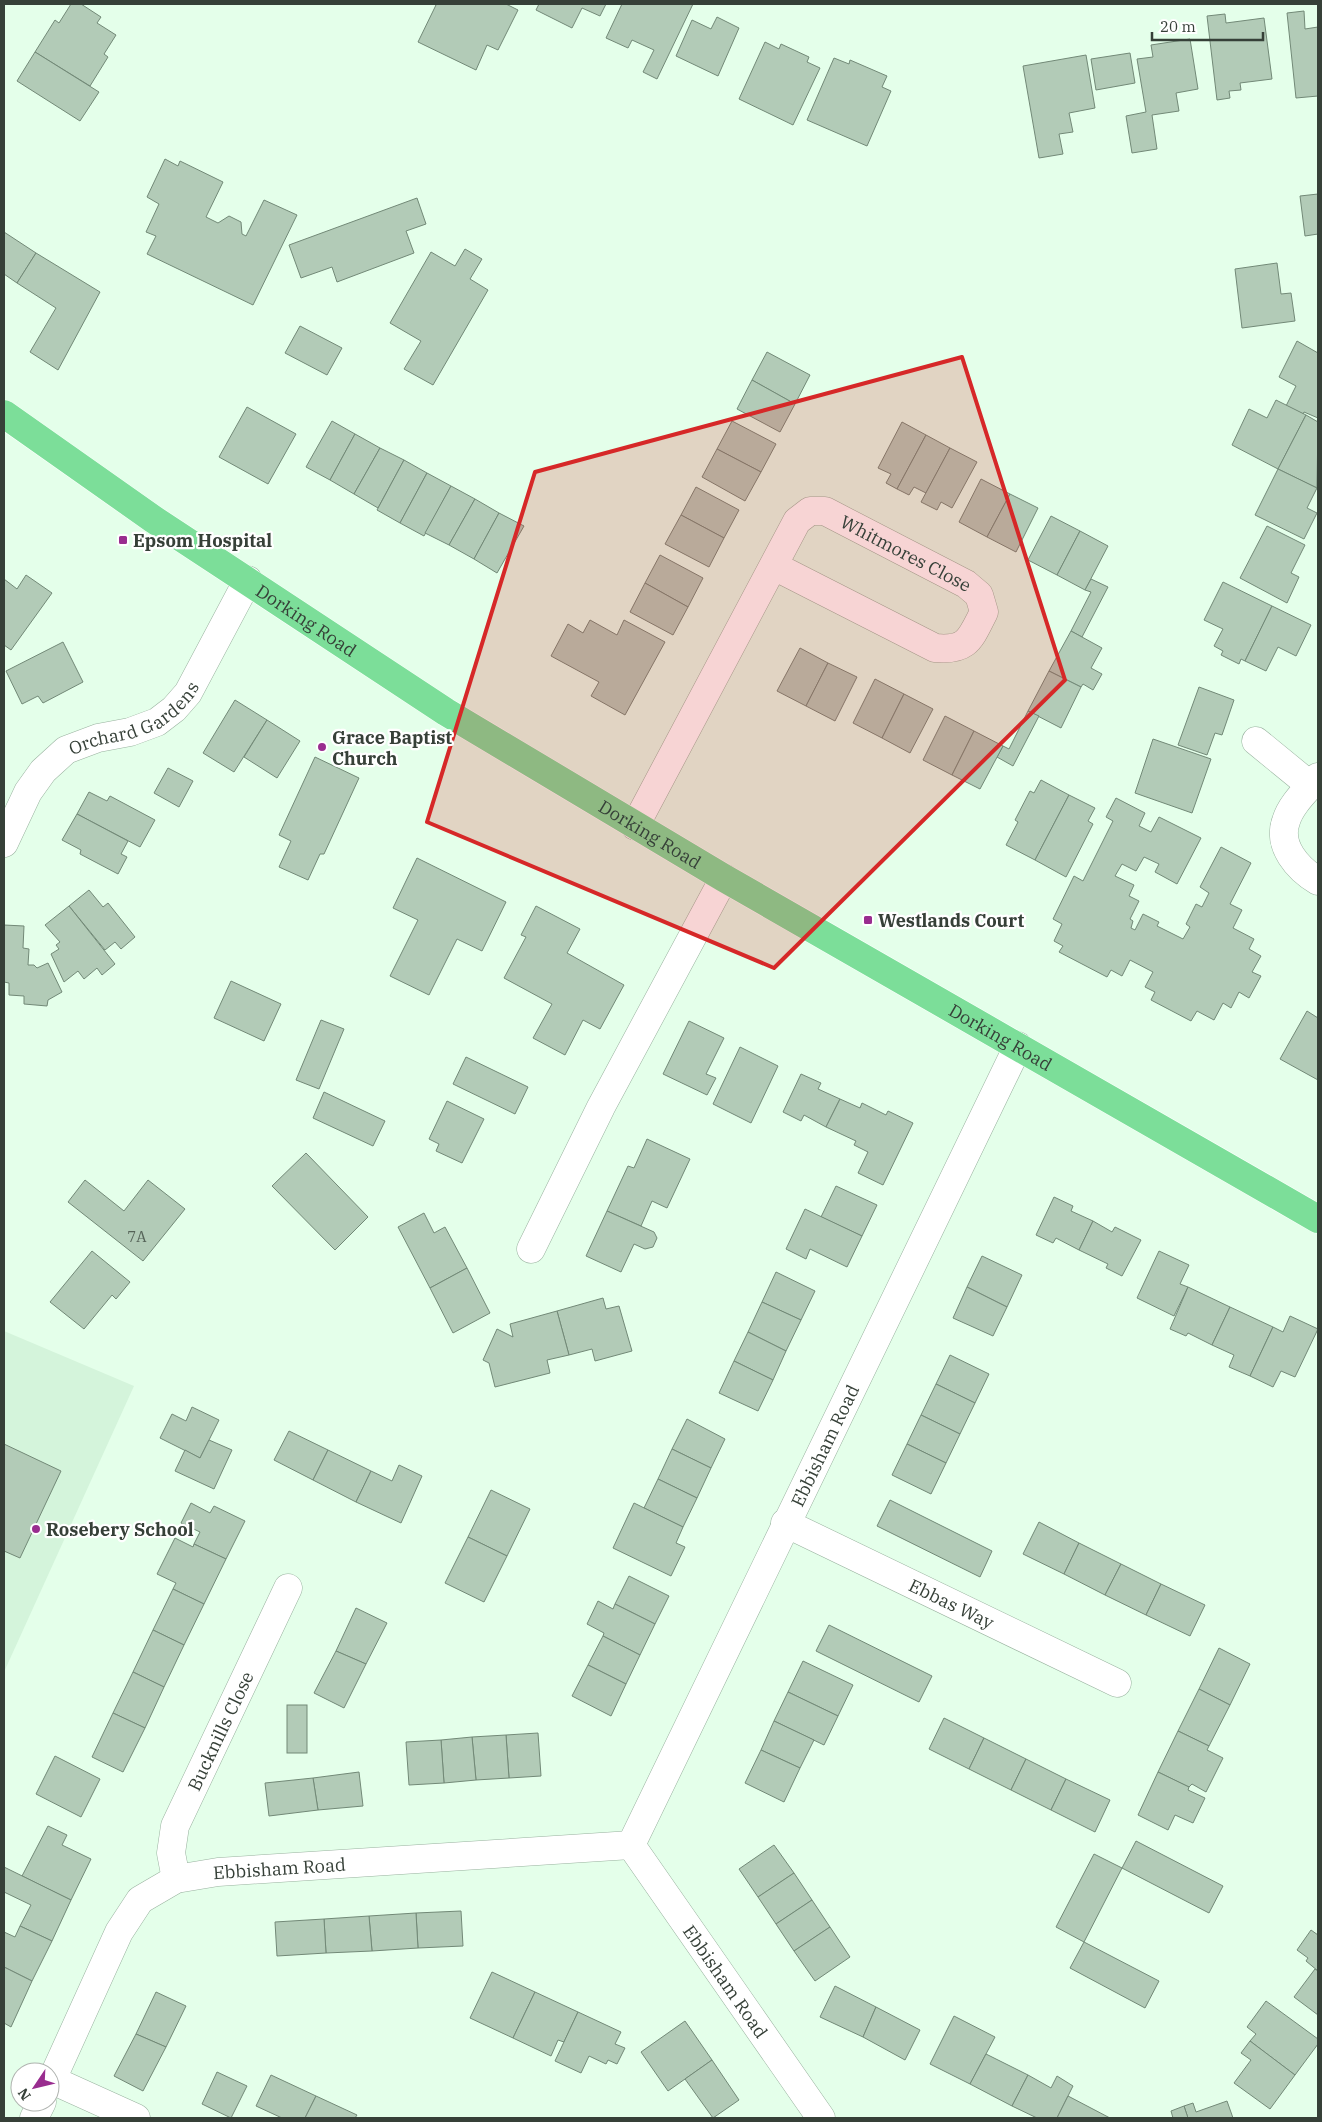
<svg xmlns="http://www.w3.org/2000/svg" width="1322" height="2122" viewBox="0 0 1322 2122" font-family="'IBM Plex Serif',serif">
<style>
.built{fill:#d4f4db}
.building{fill:#b2cbb7;stroke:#728977}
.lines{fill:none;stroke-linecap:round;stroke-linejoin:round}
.minor-casing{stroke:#99b29f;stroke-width:29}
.highway-casing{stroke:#fff;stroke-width:29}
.minor{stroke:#fff;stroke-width:28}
.highway{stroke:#7cde99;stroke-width:28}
.marked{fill:#d62828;fill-opacity:0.2;stroke:#d62828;stroke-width:4;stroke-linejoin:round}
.poi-dot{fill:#992d8f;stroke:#fff;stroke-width:2}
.labels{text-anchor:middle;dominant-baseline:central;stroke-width:4.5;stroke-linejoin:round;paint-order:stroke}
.number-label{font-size:15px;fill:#556358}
.poi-label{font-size:18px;font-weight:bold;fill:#364038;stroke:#fff;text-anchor:start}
.street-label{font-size:18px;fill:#364038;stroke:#fff}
</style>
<rect width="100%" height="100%" fill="#e4ffea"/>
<path class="built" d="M4 1331 134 1386 4 1672Z"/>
<g class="building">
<path d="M71 4H81L101 17 97 23 116 35 104 54 108 57 90 86 35 52 55 20 59 23Z"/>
<path d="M433 4H506L518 10 498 50 487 45 476 70 418 42 436 5Z"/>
<path d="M539 4H606L600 16 582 8 572 28 536 10Z"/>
<path d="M622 4H693L657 79 643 72 654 50 632 40 628 48 606 38Z"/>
<path d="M1304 11 1305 29 1318 27V18V96L1296 98 1287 13Z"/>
<path d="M1225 14 1226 23 1264 18 1272 79 1240 83 1241 90 1229 91 1230 98 1217 100 1207 16Z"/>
<path d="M717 17 739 28 718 76 676 56 692 20 711 29Z"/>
<path d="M1190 39 1198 89 1176 93 1179 111 1152 115 1157 149 1132 153 1126 116 1146 112 1137 59 1153 57 1151 45Z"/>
<path d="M765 42 779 49 781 44 809 57 807 62 820 68 793 125 739 99Z"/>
<path d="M35 52 99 92 80 121 17 81Z"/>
<path d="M1130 53 1135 83 1096 90 1091 59Z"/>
<path d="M1086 55 1095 108 1069 113 1073 132 1059 134 1063 154 1039 158 1023 66Z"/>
<path d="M834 58 849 64 850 60 887 76 882 87 891 91 867 146 807 120Z"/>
<path d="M165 159 178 166 180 161 223 182 206 217 218 223 229 216 241 222 242 234 246 236 264 200 297 215 253 305 147 254 156 236 146 232 159 204 147 197Z"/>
<path d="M1318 194V234L1305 236 1300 196Z"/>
<path d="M417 198 426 224 406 231 414 253 337 282 332 267 301 278 289 245Z"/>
<path d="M4 232 36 253 17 283 4 274Z"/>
<path d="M465 249 482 259 470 279 488 290 433 385 404 369 421 341 390 323 431 252 455 266Z"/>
<path d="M36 253 100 292 58 370 30 352 56 308 17 283Z"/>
<path d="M1277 263 1281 294 1291 293 1295 321 1242 328 1235 269Z"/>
<path d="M300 326 342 348 327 375 285 353Z"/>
<path d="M1297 341 1318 353V418L1304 412 1303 414 1286 406 1296 386 1279 377Z"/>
<path d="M767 352 810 375 795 404 752 380Z"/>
<path d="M752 380 795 404 780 432 737 409Z"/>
<path d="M1276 400 1306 415 1278 469 1232 445 1249 409 1267 418Z"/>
<path d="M247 407 296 434 268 484 219 457Z"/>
<path d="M1306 415 1318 422 1317 488 1278 469Z"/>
<path d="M332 421 355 434 330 480 306 467Z"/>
<path d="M732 421 776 444 761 472 717 449Z"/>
<path d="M902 422 926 435 897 489 886 483 891 474 878 468Z"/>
<path d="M355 434 380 448 354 494 330 480Z"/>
<path d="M926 435 950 448 926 493 914 487 909 495 897 489Z"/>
<path d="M380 448 404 460 378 508 354 494Z"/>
<path d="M950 448 977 462 952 508 941 502 937 510 921 502Z"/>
<path d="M717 449 761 472 745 501 702 477Z"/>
<path d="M404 460 427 473 400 523 377 510Z"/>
<path d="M1278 469 1317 488 1307 508 1317 513 1304 539 1255 515Z"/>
<path d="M427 473 451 486 424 536 400 523Z"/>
<path d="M981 479 1010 494 987 537 959 522Z"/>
<path d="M451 486 475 499 449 545 425 533Z"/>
<path d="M696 487 739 510 724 538 681 515Z"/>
<path d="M1010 494 1038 508 1016 552 987 537Z"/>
<path d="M475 499 499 513 474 559 449 545Z"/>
<path d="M499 513 524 526 497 573 474 559Z"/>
<path d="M681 515 724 538 709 567 665 544Z"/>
<path d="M1051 516 1080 531 1057 575 1028 560Z"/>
<path d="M1267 526 1305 545 1291 573 1299 577 1287 603 1240 578Z"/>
<path d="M1080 531 1108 546 1085 590 1057 575Z"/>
<path d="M660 555 703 578 688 607 645 583Z"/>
<path d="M26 575 52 593 11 650 4 645V579L17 589Z"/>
<path d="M1091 579 1108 587 1082 637 1071 631 1091 592 1085 590Z"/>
<path d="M1223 582 1272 606 1245 661 1241 659 1239 664 1221 655 1223 651 1214 646 1223 629 1204 620Z"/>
<path d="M645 583 688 607 673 635 630 612Z"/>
<path d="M1272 606 1311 625 1296 656 1278 647 1266 671 1245 661Z"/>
<path d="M590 620 617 635 624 620 665 642 625 715 591 696 599 682 551 656 568 624 583 633Z"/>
<path d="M1071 631 1102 648 1091 668 1102 674 1093 690 1083 684 1081 687 1049 671Z"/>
<path d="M63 642 83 682 43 703 38 696 22 704 6 671Z"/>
<path d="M800 648 828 663 806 706 777 691Z"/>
<path d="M828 663 857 677 835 721 806 706Z"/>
<path d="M1049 671 1081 687 1061 728 1028 711Z"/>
<path d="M875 679 904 694 882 738 853 723Z"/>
<path d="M1199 687 1234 700 1222 735 1215 733 1207 755 1178 745Z"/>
<path d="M904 694 933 709 910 753 882 738Z"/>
<path d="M235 700 267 720 234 772 203 753Z"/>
<path d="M1028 711 1039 716 1013 766 997 757 1003 746 1009 749Z"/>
<path d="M945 716 974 731 952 775 923 760Z"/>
<path d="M267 720 300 741 277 778 244 757Z"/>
<path d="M974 731 1003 746 980 789 952 775Z"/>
<path d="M1153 739 1211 759 1192 813 1135 793Z"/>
<path d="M315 757 359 778 324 854H320L308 880 279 867 291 841 279 835Z"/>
<path d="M168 768 193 781 179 807 154 793Z"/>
<path d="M1041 780 1069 795 1035 860 1006 845 1018 822 1015 820 1030 791 1034 793Z"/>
<path d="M89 792 107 801 110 796 155 820 140 847 77 814Z"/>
<path d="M1069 795 1095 808 1088 821 1093 824 1066 877 1035 860Z"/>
<path d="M1116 798 1145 813 1139 826 1151 832 1159 817 1201 838 1177 884 1155 872 1159 864 1144 857 1136 871 1122 864 1115 876 1134 885 1129 896 1139 901 1130 919 1133 921 1131 928 1135 930 1143 914 1159 922 1157 926 1183 939 1190 927 1186 924 1196 904 1202 907 1209 893 1200 887 1221 847 1251 863 1230 904 1242 910 1233 928 1254 939 1249 949 1261 956 1252 972 1261 976 1249 998 1239 992 1231 1008 1223 1003 1214 1020 1197 1011 1191 1021 1151 1000 1155 992 1145 987 1153 972 1130 960 1122 976 1111 970 1107 977 1059 952 1063 946 1054 941 1062 924 1053 919 1074 876 1083 881 1113 821 1106 817Z"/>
<path d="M77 814 128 841 121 854 127 857 118 874 80 854 81 850 62 840Z"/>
<path d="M417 858 506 902 482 951 457 939 429 995 390 976 418 920 393 908Z"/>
<path d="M89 890 103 907 108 903 135 937 121 949 115 942 105 950 69 906Z"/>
<path d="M69 906 115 964 102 975 97 968 84 979 78 971 64 982 51 954 59 949 56 945 60 942 45 925Z"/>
<path d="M536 906 580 929 567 953 624 985 600 1029 583 1020 565 1055 533 1038 552 1004 504 978 526 937 521 935Z"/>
<path d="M4 925 24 926 23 948 29 949 28 965H34L37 968 48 963 62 992 48 1000 47 1006 24 1004V996L9 995V983L4 982Z"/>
<path d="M231 981 281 1004 264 1041 214 1018Z"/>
<path d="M1307 1011 1318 1018V1080L1280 1059Z"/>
<path d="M321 1020 344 1029 319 1089 296 1080Z"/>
<path d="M689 1021 724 1038 706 1074 716 1078 707 1095 663 1074Z"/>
<path d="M740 1047 778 1066 751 1123 713 1104Z"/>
<path d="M466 1057 528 1087 515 1114 453 1084Z"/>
<path d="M801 1074 821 1083 818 1089 840 1099 826 1127 804 1115 801 1121 783 1112Z"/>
<path d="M324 1092 385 1121 373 1146 313 1118Z"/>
<path d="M840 1099 860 1108 862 1103 886 1115 888 1111 913 1123 883 1185 858 1173 868 1152 854 1145 856 1141 826 1127Z"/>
<path d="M447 1101 484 1119 462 1163 436 1151 439 1144 429 1139Z"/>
<path d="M647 1139 690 1159 667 1208 652 1201 641 1226 607 1211 628 1166 634 1168Z"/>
<path d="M306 1153 368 1217 335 1250 272 1186Z"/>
<path d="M85 1180 124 1211 148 1180 185 1209 143 1261 68 1202Z"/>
<path d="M836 1186 877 1205 862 1236 821 1217Z"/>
<path d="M1054 1197 1073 1206 1071 1211 1093 1221 1079 1250 1056 1238 1053 1243 1036 1235Z"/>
<path d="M805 1209 862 1236 847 1267 810 1249 806 1259 786 1249Z"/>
<path d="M607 1211 654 1232 657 1238 653 1247 645 1249 634 1244 621 1272 586 1256Z"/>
<path d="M424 1213 434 1233 445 1227 467 1268 430 1288 398 1227Z"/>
<path d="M1093 1221 1112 1232 1115 1227 1141 1240 1122 1276 1106 1268 1108 1264 1079 1250Z"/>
<path d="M92 1251 130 1282 116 1299 112 1295 84 1329 50 1302Z"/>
<path d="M1159 1251 1189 1265 1180 1284 1188 1287 1174 1316 1137 1298Z"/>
<path d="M982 1256 1022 1275 1007 1307 967 1287Z"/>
<path d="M467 1268 490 1313 453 1333 430 1288Z"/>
<path d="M776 1272 815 1291 801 1320 762 1302Z"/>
<path d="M967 1287 1007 1307 993 1336 953 1318Z"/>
<path d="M1188 1287 1230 1307 1212 1345 1188 1333 1186 1336 1170 1329Z"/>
<path d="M603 1298 606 1309 619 1306 632 1351 595 1361 592 1349 569 1355 557 1311Z"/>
<path d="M762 1302 801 1320 786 1351 748 1332Z"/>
<path d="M1230 1307 1273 1327 1250 1376 1229 1367 1234 1355 1212 1345Z"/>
<path d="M557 1311 569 1355 547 1360 550 1373 495 1387 489 1363 483 1360 497 1329 513 1337 510 1324Z"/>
<path d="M1290 1316 1318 1329 1295 1377 1281 1371 1273 1387 1250 1376 1273 1327 1283 1332Z"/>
<path d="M748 1332 786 1351 773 1380 734 1361Z"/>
<path d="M950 1355 989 1374 975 1403 936 1384Z"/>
<path d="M734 1361 773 1380 758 1411 719 1393Z"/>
<path d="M936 1384 975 1403 960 1434 921 1415Z"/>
<path d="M192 1407 219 1420 200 1458 160 1438 172 1414 186 1421Z"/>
<path d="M921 1415 960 1434 946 1463 907 1444Z"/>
<path d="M687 1419 725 1439 711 1468 672 1449Z"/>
<path d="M289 1431 328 1450 313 1480 274 1460Z"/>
<path d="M209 1440 232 1450 214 1489 175 1471 185 1450 200 1458Z"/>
<path d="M4 1444 61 1471 20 1558 4 1551Z"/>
<path d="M907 1444 946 1463 931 1494 892 1475Z"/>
<path d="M672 1449 711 1468 697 1498 658 1479Z"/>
<path d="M328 1450 371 1471 356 1502 313 1480Z"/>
<path d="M399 1465 422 1476 401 1523 356 1502 371 1471 392 1481Z"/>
<path d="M658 1479 697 1498 683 1527 644 1508Z"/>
<path d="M491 1490 530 1509 507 1556 468 1537Z"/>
<path d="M890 1500 992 1551 980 1577 877 1526Z"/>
<path d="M191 1503 210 1513 214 1506 245 1521 226 1559 194 1544 200 1532 181 1523Z"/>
<path d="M634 1503 683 1527 676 1543 685 1547 671 1576 613 1548Z"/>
<path d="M1039 1522 1079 1543 1064 1574 1023 1554Z"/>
<path d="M468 1537 507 1556 484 1602 445 1583Z"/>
<path d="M175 1538 193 1547 194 1544 226 1559 204 1604 173 1589 176 1583 157 1574Z"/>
<path d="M1079 1543 1121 1564 1105 1595 1064 1574Z"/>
<path d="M1121 1564 1161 1584 1146 1615 1105 1595Z"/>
<path d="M629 1576 669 1596 655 1624 615 1604Z"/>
<path d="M1161 1584 1205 1605 1190 1636 1146 1615Z"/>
<path d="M173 1589 204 1604 184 1645 153 1630Z"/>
<path d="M598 1601 613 1609 615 1604 655 1624 640 1655 603 1636 604 1633 587 1624Z"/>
<path d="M356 1608 387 1623 366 1664 336 1651Z"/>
<path d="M829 1625 932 1676 919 1702 816 1651Z"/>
<path d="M153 1630 184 1645 164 1687 133 1672Z"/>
<path d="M603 1636 640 1655 626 1684 588 1665Z"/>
<path d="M1219 1648 1250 1664 1230 1705 1199 1689Z"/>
<path d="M336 1651 366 1664 344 1708 314 1693Z"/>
<path d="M803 1661 853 1685 838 1716 788 1692Z"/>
<path d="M588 1665 626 1684 611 1716 572 1696Z"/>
<path d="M133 1672 164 1687 145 1728 113 1713Z"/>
<path d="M1199 1689 1230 1705 1209 1746 1178 1731Z"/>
<path d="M788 1692 838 1716 824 1745 774 1721Z"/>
<rect x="287" y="1705" width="20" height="48"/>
<path d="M113 1713 145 1728 123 1772 92 1757Z"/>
<path d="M944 1718 984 1738 969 1769 929 1749Z"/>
<path d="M774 1721 814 1740 800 1768 761 1750Z"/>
<path d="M1178 1731 1209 1746 1207 1750 1223 1758 1206 1792 1192 1784 1189 1787 1158 1772Z"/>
<path d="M538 1733 541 1776 509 1778 506 1735Z"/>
<path d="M506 1735 509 1778 476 1780 472 1737Z"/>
<path d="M472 1737 476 1780 444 1783 441 1740Z"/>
<path d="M984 1738 1026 1759 1011 1790 969 1769Z"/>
<path d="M441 1740 444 1783 409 1785 406 1742Z"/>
<path d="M761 1750 800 1768 784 1802 745 1783Z"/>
<path d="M55 1756 100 1779 81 1817 36 1794Z"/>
<path d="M1026 1759 1066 1779 1051 1810 1011 1790Z"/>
<path d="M359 1772 363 1806 318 1810 313 1778Z"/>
<path d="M1158 1772 1189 1787 1188 1790 1205 1798 1193 1823 1175 1815 1168 1830 1138 1815Z"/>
<path d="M313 1778 318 1810 269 1816 265 1783Z"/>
<path d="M1066 1779 1110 1800 1095 1832 1051 1810Z"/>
<path d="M48 1826 67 1835 62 1845 91 1859 71 1900 22 1876Z"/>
<path d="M1136 1841 1223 1886 1209 1913 1122 1868Z"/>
<path d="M774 1845 794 1873 758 1897 739 1869Z"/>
<path d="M1094 1854 1122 1868 1084 1942 1056 1927Z"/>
<path d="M4 1867 71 1900 52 1941 20 1926 31 1905 4 1892Z"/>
<path d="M794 1873 812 1900 776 1924 758 1897Z"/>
<path d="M812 1900 830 1927 794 1951 776 1924Z"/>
<path d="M461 1911 463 1946 418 1948 416 1913Z"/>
<path d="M416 1913 418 1948 372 1951 369 1916Z"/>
<path d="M369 1916 372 1951 326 1953 324 1919Z"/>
<path d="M324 1919 326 1953 277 1956 275 1922Z"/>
<path d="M20 1926 52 1941 32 1981 4 1967V1932L15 1937Z"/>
<path d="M830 1927 850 1957 815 1981 794 1951Z"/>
<path d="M1311 1930 1318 1935V1971L1306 1961 1308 1958 1297 1950Z"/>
<path d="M1084 1942 1159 1981 1145 2008 1070 1968Z"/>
<path d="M4 1967 32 1981 11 2027 4 2023Z"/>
<path d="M1315 1969 1318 1971V2015L1294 1997Z"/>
<path d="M492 1972 535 1992 513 2038 470 2018Z"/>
<path d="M835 1986 876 2007 863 2037 820 2017Z"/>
<path d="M156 1992 186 2006 166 2047 136 2034Z"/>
<path d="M535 1992 578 2012 564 2042 558 2040 551 2056 513 2038Z"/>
<path d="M1266 2001 1318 2039V2044L1295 2075 1250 2041 1256 2034 1247 2027Z"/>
<path d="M876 2007 920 2030 905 2060 863 2037Z"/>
<path d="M578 2012 621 2032 615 2044 625 2048 617 2064 608 2060 606 2064 589 2056 581 2073 555 2061Z"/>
<path d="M954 2016 995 2037 970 2084 930 2064Z"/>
<path d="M685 2021 712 2060 668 2091 641 2052Z"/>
<path d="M136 2034 166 2047 143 2091 114 2076Z"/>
<path d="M1250 2041 1295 2075 1270 2109 1234 2083 1251 2060 1241 2053Z"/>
<path d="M986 2054 1028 2075 1012 2106 970 2084Z"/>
<path d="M712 2060 739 2100 713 2118 685 2079Z"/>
<path d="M217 2072 247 2086 231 2118 202 2104Z"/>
<path d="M271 2075 316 2096 305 2118H282L256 2106Z"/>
<path d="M1028 2075 1051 2088 1057 2076 1073 2086 1057 2118H1037L1012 2106Z"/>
<path d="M316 2096 357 2115 355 2118H305Z"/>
<path d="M1068 2096 1110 2118H1057Z"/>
<path d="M1227 2101 1233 2118H1188L1184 2106 1193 2103 1196 2112Z"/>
<path d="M1184 2106 1188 2118H1173L1171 2111Z"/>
</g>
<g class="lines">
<g class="minor-casing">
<g id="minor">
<path d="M1256 741 1311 786"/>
<path d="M1318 777C1307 790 1291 804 1286 821 1277 846 1298 869 1318 881"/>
<path id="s1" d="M635 826 797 521 810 511H825L966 584 979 595 984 612C970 639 968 651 935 648L774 566"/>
<path id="s2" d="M4 843 28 792 43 771 66 750 98 738 130 732 157 722 174 709 188 693 248 580"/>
<path d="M531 1249 601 1107 724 878"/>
<path id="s3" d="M785 1523 1117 1683"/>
<path id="s4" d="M631 1845 1018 1046"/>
<path id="s5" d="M631 1845 821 2118"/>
<path id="s6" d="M176 1879 171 1853 175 1826 288 1588"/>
<path d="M52 2080 136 2118"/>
<path id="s7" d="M50 2084 119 1932 140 1900 176 1879 218 1872 631 1845"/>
<path d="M34 2118 42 2102"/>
</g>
</g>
<g class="highway-casing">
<g id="highway">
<path id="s8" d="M4 414 153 519 446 712 724 878 1318 1219"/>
</g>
</g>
<use href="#minor" class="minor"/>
<use href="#highway" class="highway"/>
</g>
<path class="marked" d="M962 357 1065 680 774 968 427 822 535 472Z"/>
<g class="poi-dot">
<rect x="118" y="535" width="10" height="10" rx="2.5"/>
<circle cx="322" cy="747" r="5"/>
<rect x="863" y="915" width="10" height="10" rx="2.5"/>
<circle cx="36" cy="1529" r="5"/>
</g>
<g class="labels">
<g class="number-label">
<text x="137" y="1236">7A</text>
</g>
<g class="poi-label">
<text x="133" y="540">Epsom Hospital</text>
<text x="332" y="737">Grace Baptist<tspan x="332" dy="21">Church</tspan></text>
<text x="878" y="920">Westlands Court</text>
<text x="46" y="1529">Rosebery School</text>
</g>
<g class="street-label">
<text stroke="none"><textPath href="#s1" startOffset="468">Whitmores Close</textPath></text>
<text stroke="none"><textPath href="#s8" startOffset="366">Dorking Road</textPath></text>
<text stroke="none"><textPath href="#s2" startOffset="190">Orchard Gardens</textPath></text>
<text stroke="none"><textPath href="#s8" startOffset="771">Dorking Road</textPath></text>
<text stroke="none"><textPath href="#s8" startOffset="1176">Dorking Road</textPath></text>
<text stroke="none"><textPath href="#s4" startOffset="444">Ebbisham Road</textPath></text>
<text stroke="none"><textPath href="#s3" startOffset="185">Ebbas Way</textPath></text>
<text stroke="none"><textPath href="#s6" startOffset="159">Bucknills Close</textPath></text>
<text stroke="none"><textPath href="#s7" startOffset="351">Ebbisham Road</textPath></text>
<text stroke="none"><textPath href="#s5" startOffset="166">Ebbisham Road</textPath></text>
</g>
</g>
<rect width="1322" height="2122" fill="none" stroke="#364038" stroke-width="10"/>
<g transform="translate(35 2087) rotate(235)"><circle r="24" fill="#ffffff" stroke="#afb3af"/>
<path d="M0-4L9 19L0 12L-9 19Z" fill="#992d8f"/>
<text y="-8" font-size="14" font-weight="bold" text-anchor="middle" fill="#364038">N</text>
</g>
<path d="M1152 32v8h111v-8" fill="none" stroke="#364038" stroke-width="2.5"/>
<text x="1160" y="32" font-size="15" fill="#364038" stroke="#ffffff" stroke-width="4" paint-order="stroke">20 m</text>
</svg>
